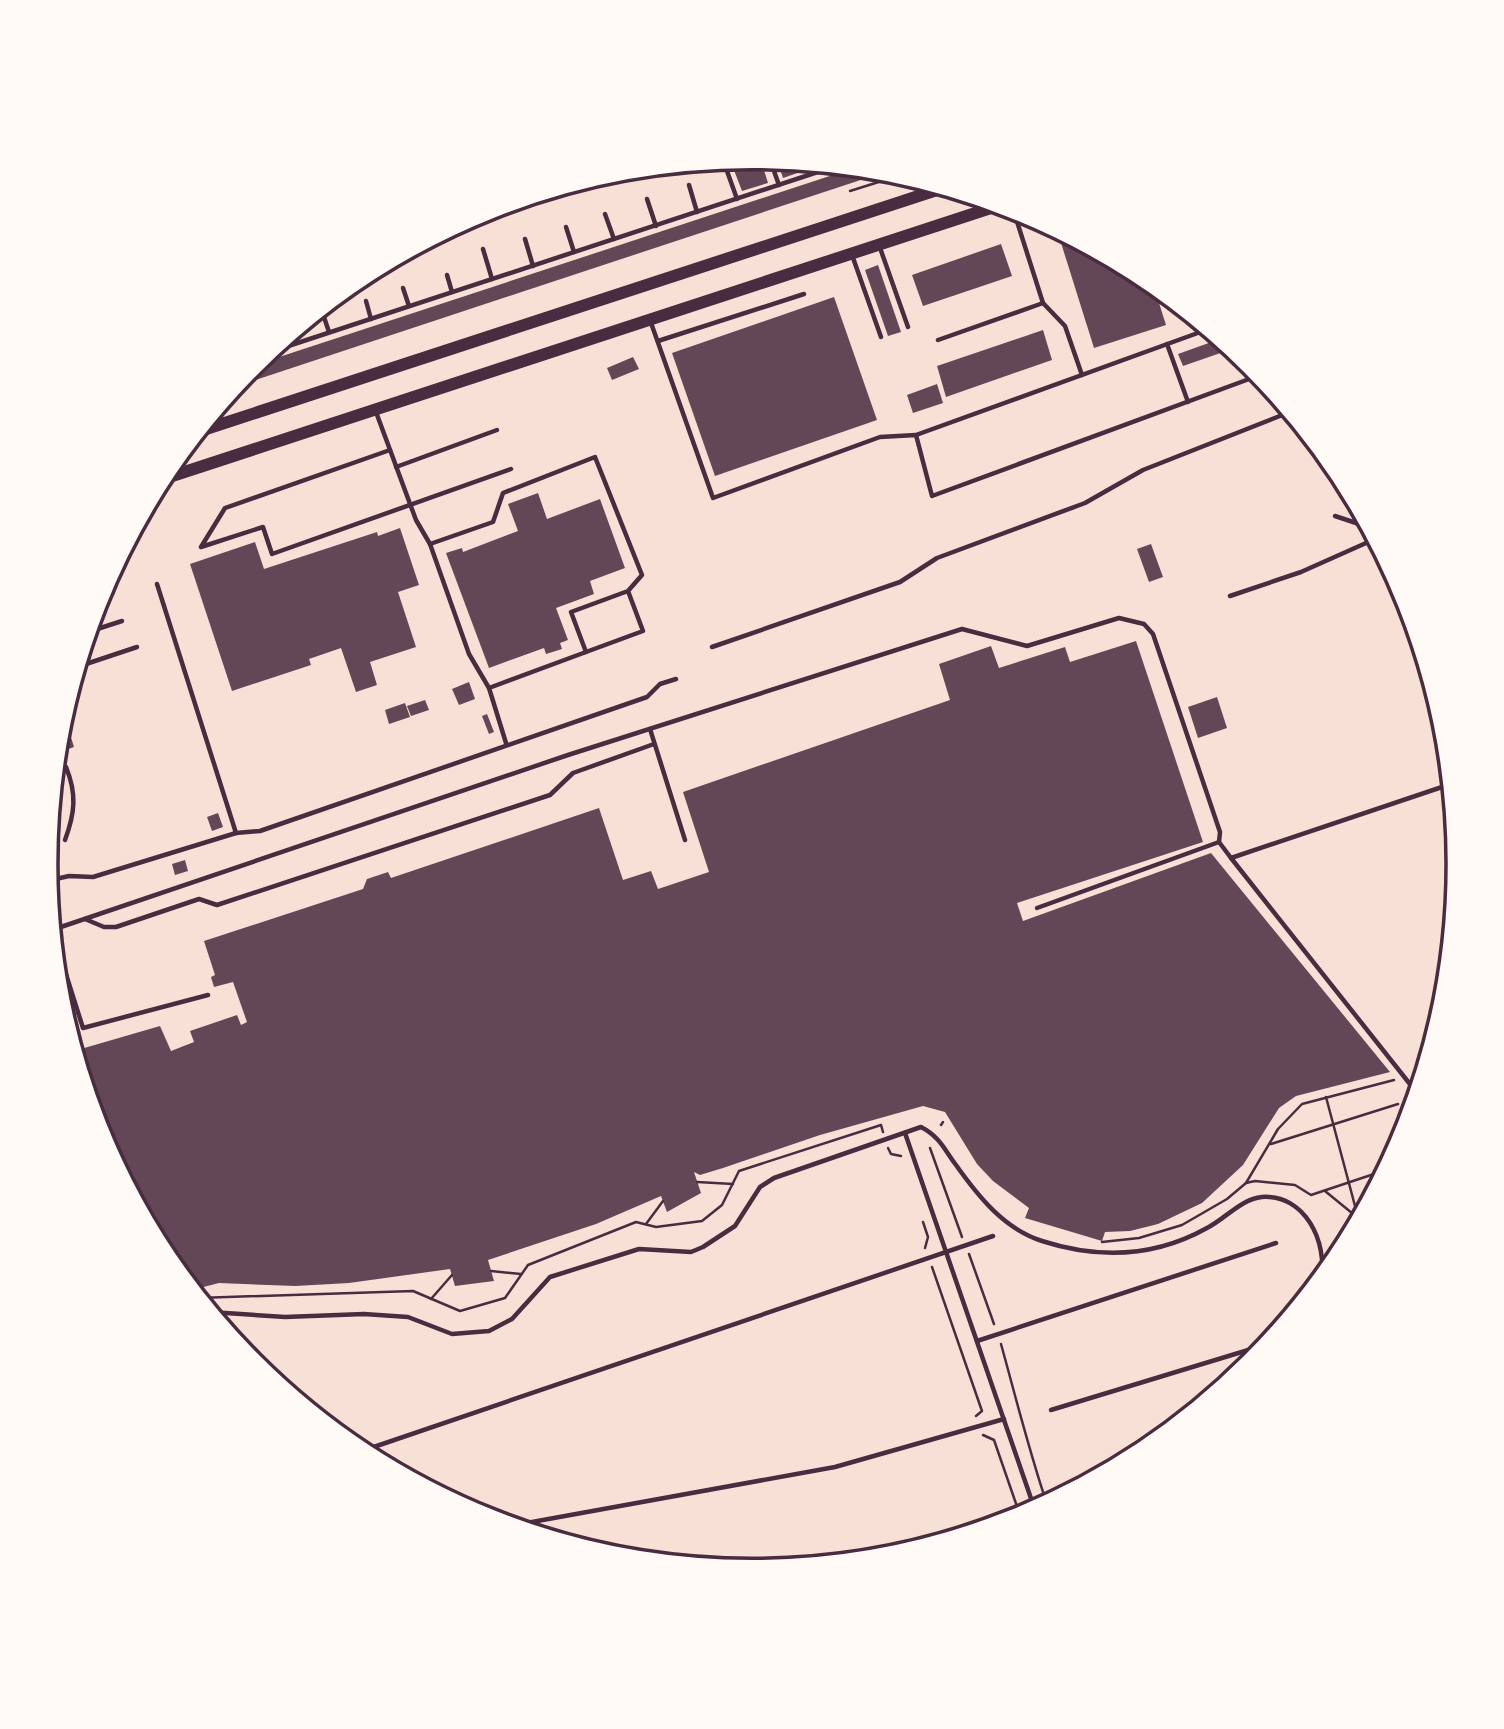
<svg xmlns="http://www.w3.org/2000/svg" width="1504" height="1729" viewBox="0 0 1504 1729" font-family="'Nunito Sans',sans-serif">
<style>
.building{fill:#644757}
.lines{fill:none;stroke-linecap:round;stroke-linejoin:round}
.path{stroke:#4a2c40;stroke-width:2.5}
.service{stroke:#4a2c40;stroke-width:4.5}
.primary{stroke:#4a2c40;stroke-width:12}
.rim{fill:none;stroke:#4a2c40;stroke-width:3.5}
</style>
<rect width="100%" height="100%" fill="#f7e1d7"/>
<g class="building">
<path d="M752 158 765 159 767 166 763 167 768 183 742 191 732 165Z"/>
<path d="M777 160 807 163 809 169 783 178Z"/>
<path d="M854 168 888 171 234 387 252 366Z"/>
<path d="M1057 230 1153 284 1166 325 1094 348Z"/>
<path d="M1001 244 1012 276 923 306 912 275Z"/>
<path d="M878 265 901 332 888 336 865 270Z"/>
<path d="M834 297 877 420 715 476 672 353Z"/>
<path d="M1043 330 1052 360 946 397 937 366Z"/>
<path d="M1220 339 1232 349 1183 366 1178 354Z"/>
<path d="M633 357 639 369 612 380 607 368Z"/>
<path d="M937 384 943 403 913 413 907 395Z"/>
<path d="M538 493 547 519 600 499 625 568 590 581 594 594 556 608 568 640 560 643 562 649 546 654 544 648 489 668 446 553 462 548 463 552 518 531 508 504Z"/>
<path d="M400 528 419 585 398 592 416 647 370 662 377 685 356 692 341 648 309 659 311 665 232 691 190 564 255 542 264 569 377 532 378 536Z"/>
<path d="M1151 544 1163 577 1149 582 1137 549Z"/>
<path d="M109 576 115 594 100 598 106 614 92 619Z"/>
<path d="M1136 641 1203 842 1017 903 1023 921 1211 853 1390 1072 1296 1096 1279 1108 1243 1165 1202 1203 1158 1224 1130 1231 1105 1232 1102 1241 1025 1218 1029 1208 993 1181 977 1164 945 1112 923 1106 820 1135 723 1168 700 1175 694 1172 701 1193 667 1212 661 1196 596 1224 488 1260 494 1281 455 1286 450 1269 349 1283 295 1286 219 1283 192 1290 164 1257 99 1134 74 1051 160 1026 171 1051 194 1042 190 1031 237 1015 241 1025 247 1022 233 982 214 987 211 977 215 975 204 941 363 889 367 879 388 872 391 878 599 808 623 880 651 871 658 889 709 872 683 792 950 700 939 664 991 646 999 668 1065 647 1070 662Z"/>
<path d="M469 682 475 699 459 705 452 689Z"/>
<path d="M1217 697 1227 728 1198 738 1188 707Z"/>
<path d="M425 700 429 710 411 716 407 706Z"/>
<path d="M405 703 410 717 389 724 385 710Z"/>
<path d="M63 712 74 747 57 753 59 726Z"/>
<path d="M487 714 494 732 489 734 482 716Z"/>
<path d="M218 813 223 827 212 831 207 817Z"/>
<path d="M185 860 188 871 175 875 172 864Z"/>
</g>
<g class="lines">
<g class="path">
<path d="M850 191 901 175"/>
<path d="M1401 587 1419 642"/>
<path d="M1326 1097 1359 1221"/>
<path d="M941 1125 943 1122"/>
<path d="M1271 1144 1398 1104"/>
<path d="M888 1148 891 1154 901 1156"/>
<path d="M930 1148 962 1237"/>
<path d="M697 1182 733 1184"/>
<path d="M1246 1183 1278 1129 1302 1104 1394 1080"/>
<path d="M1325 1191 1358 1218"/>
<path d="M923 1222 928 1237 925 1248"/>
<path d="M646 1224 663 1201"/>
<path d="M1102 1242 1139 1238 1182 1225 1227 1199 1246 1183 1255 1181 1295 1185 1311 1195 1386 1170"/>
<path d="M969 1254 994 1324"/>
<path d="M932 1267 982 1411 976 1416"/>
<path d="M491 1271 521 1274"/>
<path d="M198 1298 413 1291 460 1311 505 1298 528 1265 636 1222 656 1227 702 1221 722 1205 739 1171 881 1125 883 1132"/>
<path d="M431 1299 452 1275"/>
<path d="M1001 1344C1016 1398 1029 1451 1047 1504"/>
<path d="M983 1435 994 1440 1021 1518"/>
</g>
<g class="service">
<path d="M770 160 779 185"/>
<path d="M727 171 737 199"/>
<path d="M689 185 697 212"/>
<path d="M647 199 656 226"/>
<path d="M1013 209 1043 303 1065 326 1082 375"/>
<path d="M605 214 614 239"/>
<path d="M566 227 574 252"/>
<path d="M525 239 533 266"/>
<path d="M879 245 908 327"/>
<path d="M483 249 492 279"/>
<path d="M852 255 881 337"/>
<path d="M447 275 452 292"/>
<path d="M403 288 409 306"/>
<path d="M366 301 371 319"/>
<path d="M323 314 329 332"/>
<path d="M650 320 713 498 880 437 916 435 932 496 1260 375"/>
<path d="M938 340 1043 303"/>
<path d="M658 341 804 294"/>
<path d="M1167 344 1188 402"/>
<path d="M267 353 836 166"/>
<path d="M376 412 416 520 430 544 469 654 489 688 586 652"/>
<path d="M916 435 1206 330"/>
<path d="M390 450 225 508 201 547 263 527 272 554 511 469"/>
<path d="M396 467 497 430"/>
<path d="M1335 516 1362 525 1373 535"/>
<path d="M430 544 493 522 503 493 595 457 642 575 628 591 571 612 586 652 643 631 628 591"/>
<path d="M1230 596 1301 572 1375 539"/>
<path d="M88 632 122 621"/>
<path d="M712 647 900 582 937 558 1085 503 1143 470 1290 412"/>
<path d="M77 667 137 647"/>
<path d="M489 688 506 743"/>
<path d="M650 729 685 840"/>
<path d="M55 767H66C77 794 75 813 65 840"/>
<path d="M236 833 260 831 647 697 660 684 676 679"/>
<path d="M47 881 69 876 93 877 236 833 157 584"/>
<path d="M1037 908 1219 842"/>
<path d="M85 919 104 927H116L199 899 217 905 550 795 573 773 654 744"/>
<path d="M52 930 568 755 962 629 1027 646 1119 618 1144 624 1153 634 1220 832 1219 842 1231 858"/>
<path d="M52 930 83 1028 208 995"/>
<path d="M1417 1093 1231 858 1451 784"/>
<path d="M1407 1101 1417 1094"/>
<path d="M905 1133 1035 1510"/>
<path d="M210 1312 285 1317 364 1314 408 1317 452 1334 489 1331 512 1319 550 1277 639 1249 691 1252 703 1247 735 1226 760 1187 774 1178 921 1127C940 1137 944 1149 956 1165 978 1196 1004 1229 1042 1241 1098 1259 1155 1257 1207 1228 1225 1219 1241 1199 1262 1197 1305 1194 1328 1242 1321 1280"/>
<path d="M977 1341 1276 1243"/>
<path d="M1051 1410 1268 1344"/>
<path d="M359 1452 993 1236"/>
<path d="M510 1526 835 1467 1004 1419"/>
</g>
<g class="primary">
<path d="M197 432 943 188"/>
<path d="M160 480 1000 205"/>
</g>
</g>
<path d="M0 0H1504V1729H0ZM58 864a694 694 0 1 1 1388 0a694 694 0 1 1-1388 0Z" fill="#fffaf5" fill-rule="evenodd"/>
<path class="rim" d="M58 864a694 694 0 1 1 1388 0a694 694 0 1 1-1388 0Z"/>
</svg>
